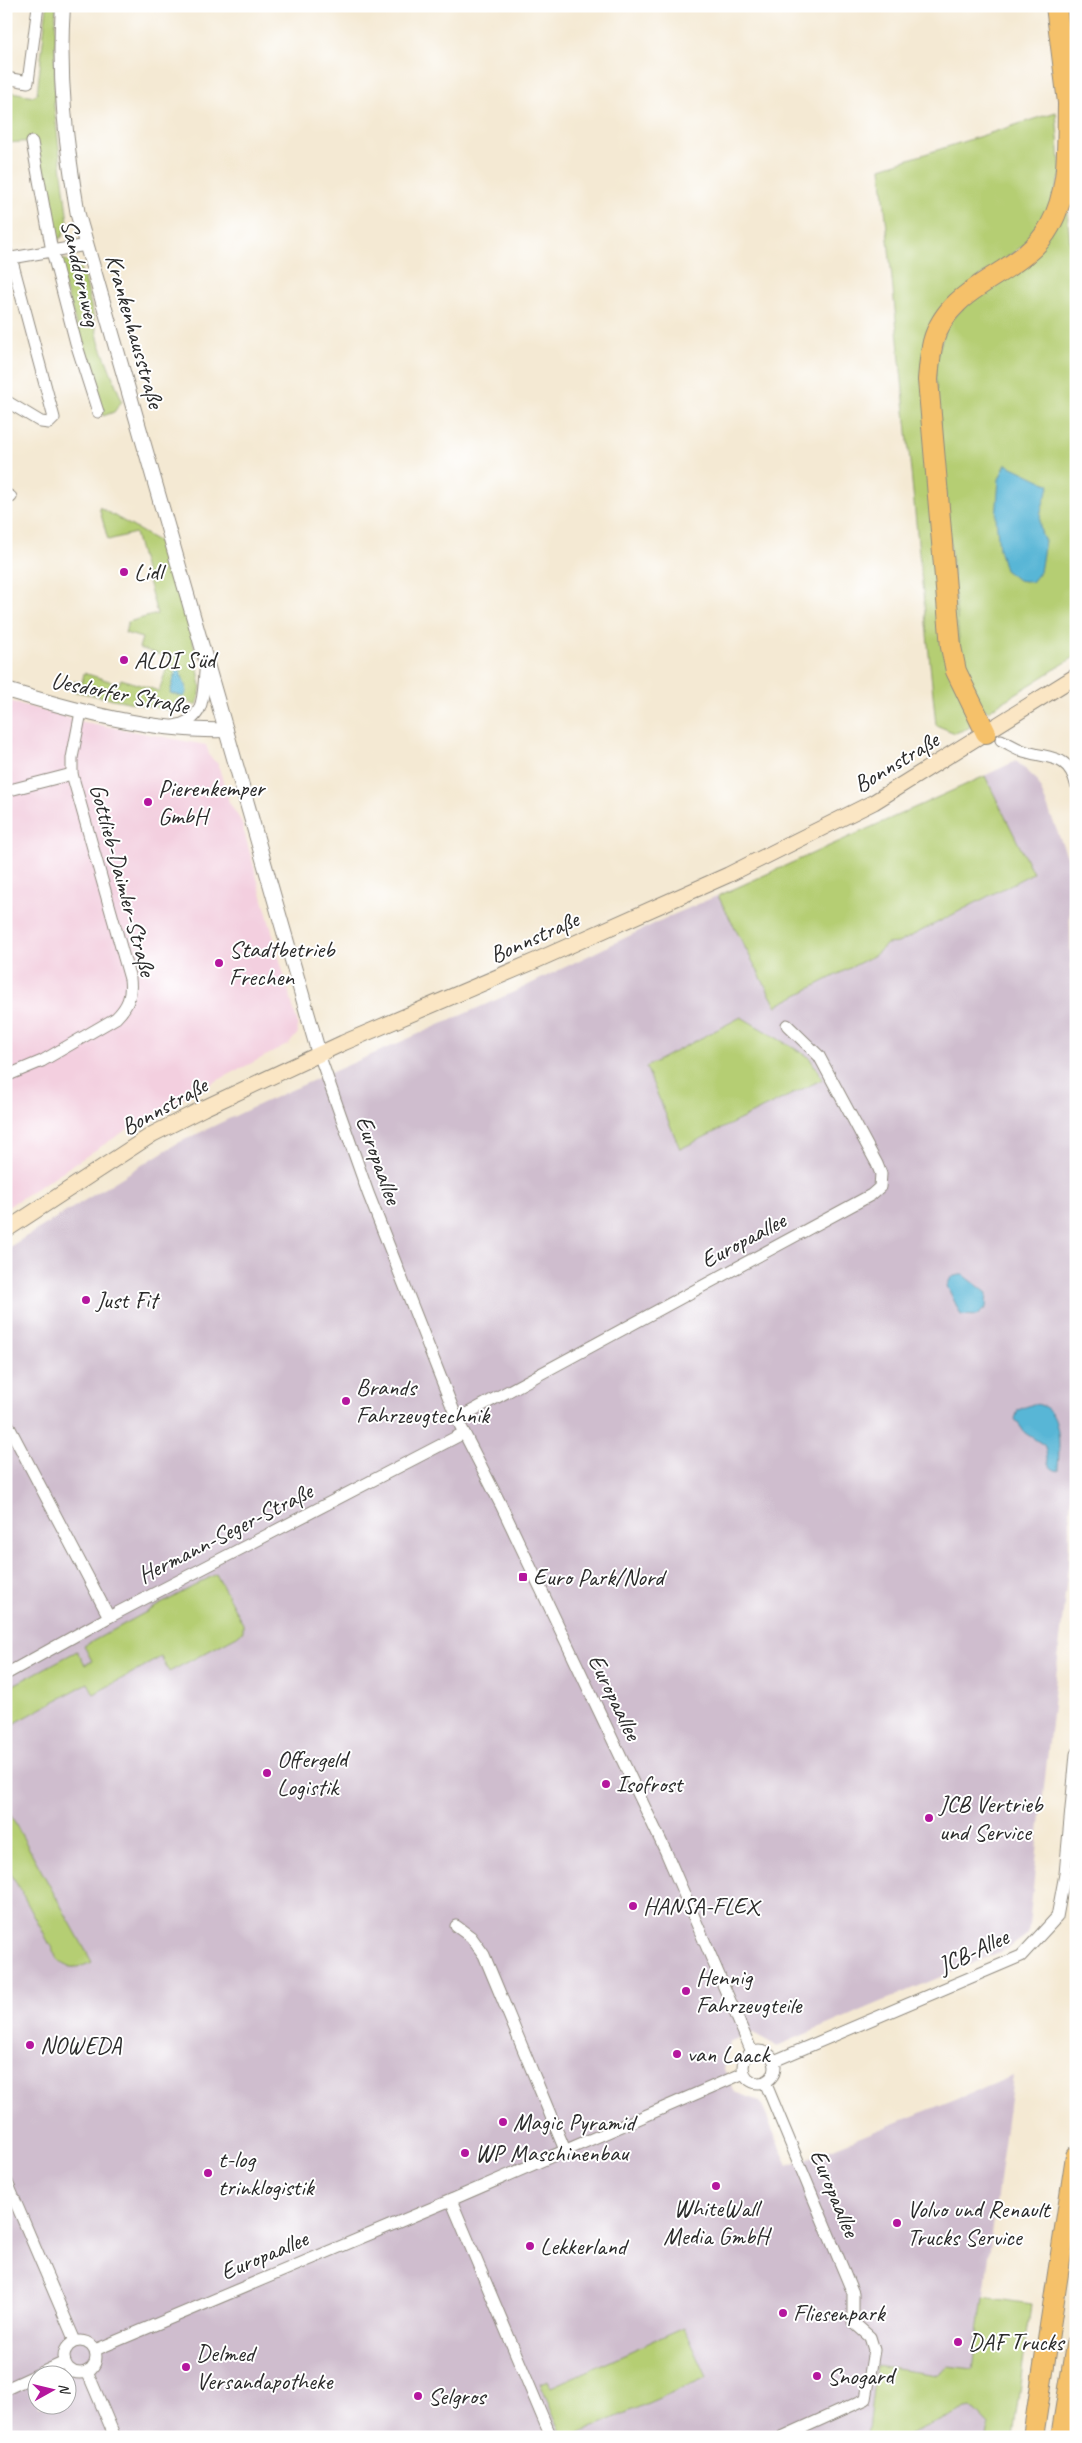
<svg xmlns="http://www.w3.org/2000/svg" width="1082" height="2443" viewBox="0 0 1082 2443" font-family="Caveat,sans-serif">
<style>
.built{fill:#f3cfdf}
.industrial{fill:#cfbdce;fill-rule:evenodd}
.green{fill:#b5ce73;stroke:#707c4f}
.water{fill:#58b6d6;stroke:#427080}
.lines{fill:none;stroke-linecap:round;stroke-linejoin:round}
.minor-casing{stroke:#908a7f;stroke-width:13}
.tertiary-casing{stroke:#908a7f;stroke-width:16}
.secondary-casing{stroke:#908a7f;stroke-width:17}
.motorway-casing{stroke:#908a7f;stroke-width:22}
.minor{stroke:#fff;stroke-width:11}
.tertiary{stroke:#fff;stroke-width:14}
.secondary{stroke:#fbe6c4;stroke-width:15}
.motorway{stroke:#f5c16b;stroke-width:20}
.poi-dot{fill:#b5179e;stroke:#fff;stroke-width:2}
.labels{text-anchor:middle;dominant-baseline:central;stroke-width:4;stroke-linejoin:round;paint-order:stroke}
.street-label{font-size:24px;fill:#2b2b2b;stroke:#fff}
.poi-label{font-size:24px;fill:#2b2b2b;stroke:#fff;text-anchor:start}
</style>
<rect width="100%" height="100%" fill="#fff"/>
<filter id="ink" filterUnits="userSpaceOnUse"><feTurbulence type="fractalNoise" baseFrequency=".02" numOctaves="2"/><feDisplacementMap in="SourceGraphic" scale="10" xChannelSelector="R" yChannelSelector="G"/><feConvolveMatrix kernelMatrix="1 2 1 2 8 2 1 2 1" color-interpolation-filters="sRGB"/></filter>
<filter id="wash" filterUnits="userSpaceOnUse"><feTurbulence type="fractalNoise" baseFrequency=".0096" numOctaves="4" result="noise"/><feDisplacementMap in="SourceGraphic" scale="20" xChannelSelector="R" yChannelSelector="G"/><feGaussianBlur stdDeviation="1.12" result="paint"/><feColorMatrix in="noise" values="0 0 0 0 0 0 0 0 0 0 0 0 0 0 0 0 0 1.4 0 .05"/><feComposite in="paint" operator="in"/></filter>
<g filter="url(#wash)">
<rect width="100%" height="100%" fill="#f4e9d3"/>
<path class="built" d="M6 700 79 721 206 745 210 757 218 764 229 802 241 821 297 1021 298 1033 289 1044 173 1103 128 1129 6 1208Z"/>
<path class="industrial" d="M1016 761 1037 780 1068 859 1076 1148 1072 1457 1068 1567 1028 1934 1009 1948 777 2046 753 2033 730 2043 724 2069 734 2092 760 2101 788 2166 1013 2076 974 2369 990 2426 987 2437H6V1249L176 1144 262 1103 514 992 666 918 862 833ZM38 2376H68V2406H38Z"/>
<g class="green">
<path d="M47 6H56L54 106 68 222 62 237 52 243 35 141 6 143V91L34 96 37 94Z"/>
<path d="M1056 112 1061 175 1038 235 968 285 923 358 971 721 969 728 955 733 936 725 881 168Z"/>
<path d="M1067 211 1076 301V656L988 711 980 707 961 661 934 364 948 322Z"/>
<path d="M57 260H66L80 268 86 283 99 342 122 401 114 412 103 416Z"/>
<path d="M99 507 168 547 192 634 201 687 197 706 188 702 179 712 72 691 74 681 82 683 84 673 119 684 121 679 159 691 170 658 139 648 142 638 125 633 128 622 157 614 135 533 108 540Z"/>
<path d="M985 776 1033 873 898 943 887 944 875 955 776 1006 718 896Z"/>
<path d="M741 1017 809 1057 823 1079 680 1149 646 1067Z"/>
<path d="M216 1574 243 1624V1631L237 1636 169 1672 161 1657 94 1694 88 1683 6 1728V1689L77 1651 85 1665 92 1661 84 1646Z"/>
<path d="M6 1807 92 1962C79 1968 66 1971 57 1958L6 1864Z"/>
<path d="M983 2297 1031 2304 1013 2437H987L989 2426 972 2408 963 2410 904 2437H867L876 2366 936 2375 948 2366 973 2369Z"/>
<path d="M684 2327 707 2377 571 2437H563L540 2383 548 2380 551 2387Z"/>
</g>
<g class="water">
<path d="M1006 464 1050 485C1043 503 1034 523 1045 541L1040 572 1032 582 1018 580 1005 570 999 549 996 518 999 479Z"/>
<path d="M176 670 180 671 187 691 184 697 170 693Z"/>
<path d="M959 1275H964L987 1293 986 1308 976 1316 961 1315 947 1286 951 1277Z"/>
<path d="M1033 1404C1064 1404 1059 1449 1058 1471 1043 1467 1049 1455 1044 1445L1025 1433 1015 1419 1018 1410Z"/>
</g>
</g>
<g filter="url(#ink)">
<g class="lines">
<g class="minor-casing">
<g id="minor">
<path d="M6 78 28 82 38 6"/>
<path d="M32 142 52 251 76 343 98 412"/>
<path d="M6 251 13 265 54 418 49 423 41 422 6 401"/>
<path d="M6 259 86 245"/>
<path d="M6 494 11 497"/>
<path d="M174 726C209 720 202 690 206 663"/>
<path d="M1001 740C1010 744 1018 750 1027 752 1051 759 1069 755 1076 784"/>
<path d="M6 791 72 774"/>
<path d="M319 1054 368 1193 457 1419 501 1505 666 1852 752 2052"/>
<path d="M6 1076 42 1061 116 1018C128 1006 132 996 130 979L72 774V758L81 712"/>
<path d="M457 1419 871 1195 880 1187 881 1174 877 1164 819 1056 787 1025"/>
<path d="M6 1421 109 1617"/>
<path d="M6 1674 109 1617 464 1433"/>
<path d="M456 1926 471 1937 484 1955 565 2150"/>
<circle cx="759" cy="2067" r="16"/>
<path d="M774 2061 1021 1956 1057 1917 1065 1874 1076 1754"/>
<path d="M765 2082 853 2293V2322L870 2337 874 2350 866 2399 782 2437"/>
<path d="M6 2180 75 2341"/>
<path d="M451 2200 551 2437"/>
<circle cx="80" cy="2357" r="16"/>
<path d="M95 2350 451 2200 744 2073"/>
<path d="M87 2371 115 2437"/>
<path d="M6 2389 65 2362"/>
</g>
</g>
<g class="tertiary-casing">
<g id="tertiary">
<path d="M63 6C58 77 66 146 78 215L319 1054"/>
<path d="M6 690C77 711 151 732 226 730"/>
</g>
</g>
<g class="secondary-casing">
<path id="secondary" d="M6 1230 153 1134 204 1108 343 1043 535 961 728 875 874 802 1076 676"/>
</g>
<g class="motorway-casing">
<g id="motorway">
<path d="M1056 6 1070 119"/>
<path d="M986 733 956 671 951 647 928 380C929 368 930 354 933 342 949 282 1023 276 1050 226 1070 190 1067 146 1068 106"/>
<path d="M1033 2437 1076 2156"/>
<path d="M1061 2437 1076 2345"/>
</g>
</g>
<use href="#minor" class="minor"/>
<use href="#tertiary" class="tertiary"/>
<use href="#secondary" class="secondary"/>
<use href="#motorway" class="motorway"/>
</g>
</g>
<g class="poi-dot">
<circle cx="124" cy="572" r="5"/>
<circle cx="124" cy="660" r="5"/>
<circle cx="148" cy="802" r="5"/>
<circle cx="219" cy="963" r="5"/>
<circle cx="86" cy="1300" r="5"/>
<circle cx="346" cy="1401" r="5"/>
<rect x="518" y="1572" width="10" height="10" rx="2.5"/>
<circle cx="267" cy="1773" r="5"/>
<circle cx="606" cy="1784" r="5"/>
<circle cx="929" cy="1818" r="5"/>
<circle cx="633" cy="1906" r="5"/>
<circle cx="686" cy="1991" r="5"/>
<circle cx="30" cy="2045" r="5"/>
<circle cx="677" cy="2054" r="5"/>
<circle cx="503" cy="2122" r="5"/>
<circle cx="465" cy="2153" r="5"/>
<circle cx="208" cy="2173" r="5"/>
<circle cx="716" cy="2186" r="5"/>
<circle cx="897" cy="2223" r="5"/>
<circle cx="530" cy="2246" r="5"/>
<circle cx="783" cy="2313" r="5"/>
<circle cx="958" cy="2342" r="5"/>
<circle cx="186" cy="2367" r="5"/>
<circle cx="817" cy="2376" r="5"/>
<circle cx="418" cy="2396" r="5"/>
</g>
<g class="labels">
<g class="street-label">
<text transform="translate(81 273) rotate(77)">Sanddornweg</text>
<text transform="translate(135 331) rotate(74)">Krankenhausstraße</text>
<text transform="translate(120 693) rotate(11)">Uesdorfer Straße</text>
<text transform="translate(896 762) rotate(-31)">Bonnstraße</text>
<text transform="translate(123 880) rotate(75)">Gottlieb-Daimler-Straße</text>
<text transform="translate(534 937) rotate(-24)">Bonnstraße</text>
<text transform="translate(164 1106) rotate(-29)">Bonnstraße</text>
<text transform="translate(379 1160) rotate(70)">Europaallee</text>
<text transform="translate(743 1240) rotate(-28)">Europaallee</text>
<text transform="translate(225 1533) rotate(-27)">Hermann-Seger-Straße</text>
<text transform="translate(615 1697) rotate(64)">Europaallee</text>
<text transform="translate(973 1951) rotate(-25)">JCB-Allee</text>
<text transform="translate(835 2193) rotate(67)">Europaallee</text>
<text transform="translate(264 2255) rotate(-23)">Europaallee</text>
</g>
<g class="poi-label">
<text x="134" y="572">Lidl</text>
<text x="134" y="660">ALDI Süd</text>
<text x="158" y="788">Pierenkemper<tspan x="158" dy="28">GmbH</tspan></text>
<text x="229" y="949">Stadtbetrieb<tspan x="229" dy="28">Frechen</tspan></text>
<text x="96" y="1300">Just Fit</text>
<text x="356" y="1387">Brands<tspan x="356" dy="28">Fahrzeugtechnik</tspan></text>
<text x="533" y="1577">Euro Park/Nord</text>
<text x="277" y="1759">Offergeld<tspan x="277" dy="28">Logistik</tspan></text>
<text x="616" y="1784">Isofrost</text>
<text x="939" y="1804">JCB Vertrieb<tspan x="939" dy="28">und Service</tspan></text>
<text x="643" y="1906">HANSA-FLEX</text>
<text x="696" y="1977">Hennig<tspan x="696" dy="28">Fahrzeugteile</tspan></text>
<text x="40" y="2045">NOWEDA</text>
<text x="687" y="2054">van Laack</text>
<text x="513" y="2122">Magic Pyramid</text>
<text x="475" y="2153">WP Maschinenbau</text>
<text x="218" y="2159">t-log<tspan x="218" dy="28">trinklogistik</tspan></text>
<text x="716" y="2208" text-anchor="middle">WhiteWall<tspan x="716" dy="28">Media GmbH</tspan></text>
<text x="907" y="2209">Volvo und Renault<tspan x="907" dy="28">Trucks Service</tspan></text>
<text x="540" y="2246">Lekkerland</text>
<text x="793" y="2313">Fliesenpark</text>
<text x="968" y="2342">DAF Trucks</text>
<text x="196" y="2353">Delmed<tspan x="196" dy="28">Versandapotheke</tspan></text>
<text x="827" y="2376">Snogard</text>
<text x="428" y="2396">Selgros</text>
</g>
</g>
<rect width="1082" height="2443" fill="none" stroke="#fff" stroke-width="25"/>
<g transform="translate(52 2390) rotate(82)"><circle r="24" fill="#ffffff" stroke="#aaaaaa"/>
<path d="M0-4L9 19L0 12L-9 19Z" fill="#b5179e"/>
<text y="-8" font-size="14" font-weight="bold" text-anchor="middle" fill="#2b2b2b">N</text>
</g>
</svg>
